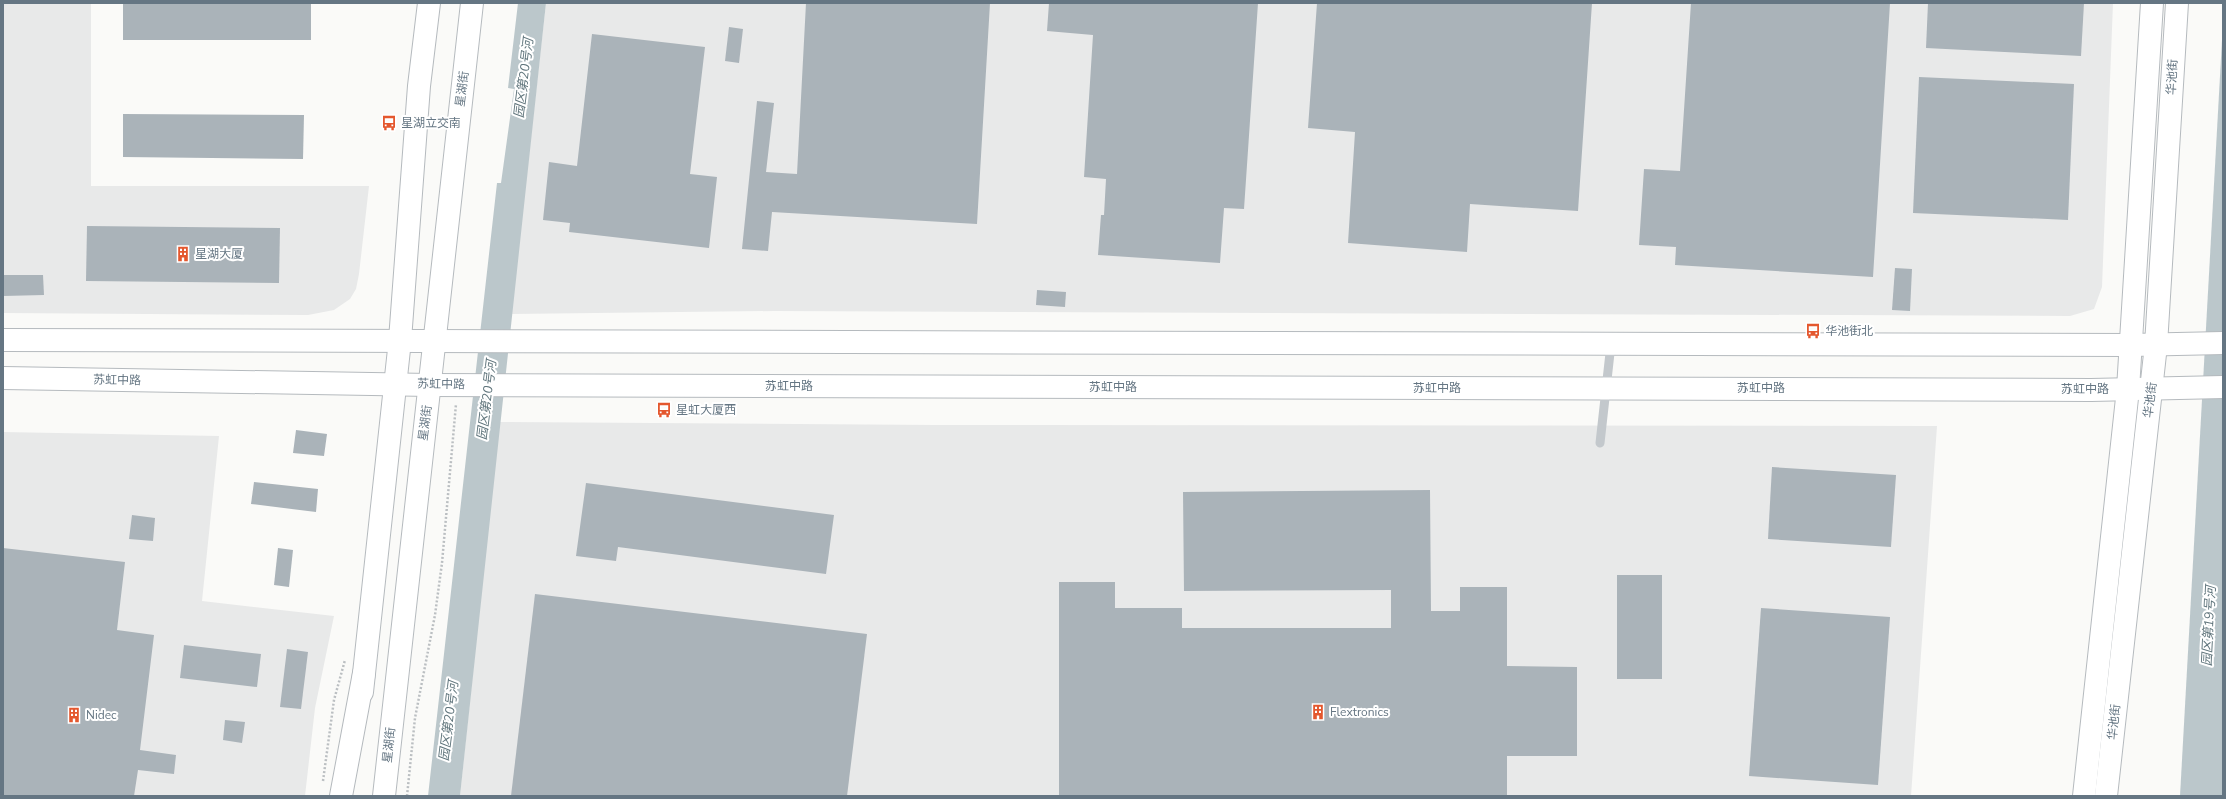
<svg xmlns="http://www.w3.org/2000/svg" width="2226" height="799" viewBox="0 0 2226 799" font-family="'Nunito Sans','Noto Sans SC',sans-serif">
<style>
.built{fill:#e8e9e9}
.water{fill:#bbc7cb}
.building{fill:#aab3b9}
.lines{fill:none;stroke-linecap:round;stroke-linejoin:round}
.primary-casing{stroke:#b5babe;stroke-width:24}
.highway-casing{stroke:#b4b9bd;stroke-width:24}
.path{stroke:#bbbfc2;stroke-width:2.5;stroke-dasharray:2 2;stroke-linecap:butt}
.lane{stroke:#c3c8cc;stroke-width:9}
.primary{stroke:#fff;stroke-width:22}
.highway{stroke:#fff;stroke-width:22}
.labels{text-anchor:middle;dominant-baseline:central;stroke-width:4;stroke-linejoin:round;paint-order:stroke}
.street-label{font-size:12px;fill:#657683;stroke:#fff}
.poi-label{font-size:12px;fill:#657683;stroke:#fff;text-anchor:start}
.water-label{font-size:13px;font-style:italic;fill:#60757c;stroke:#fff}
</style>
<rect width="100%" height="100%" fill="#fafaf8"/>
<g class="built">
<path d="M3 3H91V186H369L359 274 356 289 350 299 334 310 308 315 3 313Z"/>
<path d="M546 3H2113L2102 287 2094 309 2070 316 774 311 511 314Z"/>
<path d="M499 422 936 425 1937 426 1911 796H460Z"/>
<path d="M3 432 219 436 202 601 334 616 315 708 305 796H3Z"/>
</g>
<g class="water">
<path d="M518 3H546L460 796H428L497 183H501L514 89 508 88Z"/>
<path d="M2223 22V796H2180Z"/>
</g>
<g class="building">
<rect x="123" y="3" width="188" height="37"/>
<path d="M806 3H990L977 224 772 212 768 251 742 249 757 101 774 103 766 172 797 174Z"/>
<path d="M1049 3H1258L1244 209 1224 208 1220 263 1098 255 1101 215H1104L1106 179 1084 177 1093 35 1047 31Z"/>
<path d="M1317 3H1592L1578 211 1470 204 1467 252 1348 243 1355 132 1308 128Z"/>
<path d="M1691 3H1890L1873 277 1675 265 1676 247 1639 245 1644 169 1680 171Z"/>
<path d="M1928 3H2084L2081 56 1926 48Z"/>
<path d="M729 27 743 29 739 63 725 61Z"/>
<path d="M592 34 705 47 690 174 717 177 709 248 569 232 570 223 543 220 549 162 577 166Z"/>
<path d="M1919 77 2074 84 2068 220 1913 213Z"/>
<path d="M123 114 304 115 303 159 123 157Z"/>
<path d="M87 226 280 228 279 283 86 281Z"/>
<path d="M1895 268 1912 269 1910 311 1892 310Z"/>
<path d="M3 275H43L44 295 3 296Z"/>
<path d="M1037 290 1066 292 1065 307 1036 305Z"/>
<path d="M296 430 327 434 324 456 293 453Z"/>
<path d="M1772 467 1896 475 1891 547 1768 539Z"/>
<path d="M254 482 318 489 316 512 251 504Z"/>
<path d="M586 483 834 515 826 574 618 547 616 561 576 556Z"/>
<path d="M1430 490 1431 611H1460V587H1507V666L1577 667V756H1507V796H1059V582H1115V608H1182V628H1391V590L1184 591 1183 492Z"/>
<path d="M132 515 155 518 153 541 129 539Z"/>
<path d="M3 548 125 562 117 630 154 635 140 750 176 755 174 774 138 770 134 796H3Z"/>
<path d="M278 548 293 550 289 587 274 585Z"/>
<rect x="1617" y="575" width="45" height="104"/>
<path d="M535 594 867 634 847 796H511Z"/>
<path d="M1761 608 1890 617 1878 785 1749 776Z"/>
<path d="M184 645 261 654 257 687 180 678Z"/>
<path d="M287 649 308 652 301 709 280 707Z"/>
<path d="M225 720 245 722 242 743 223 740Z"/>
</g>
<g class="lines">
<g class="primary-casing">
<g id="primary">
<path d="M3 340 2131 345 2223 343"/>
<path d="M3 378 430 385 2091 390 2223 387"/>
<path d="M362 692 400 340 419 86 429 3"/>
<path d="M384 796 472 3"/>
<path d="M2084 796 2128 389 2152 3"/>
<path d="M2106 796 2156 345 2177 3"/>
</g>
</g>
<g class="highway-casing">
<path id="highway" d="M341 796 364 673"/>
</g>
<g class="path">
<path d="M323 781 334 700 345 660"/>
<path d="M407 796 415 718 435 615 442 563 456 404"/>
</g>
<path class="lane" d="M1600 443 1611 344"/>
<use href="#primary" class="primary"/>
<use href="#highway" class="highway"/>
</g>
<defs>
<g id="bus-bare" transform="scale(1.2)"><path d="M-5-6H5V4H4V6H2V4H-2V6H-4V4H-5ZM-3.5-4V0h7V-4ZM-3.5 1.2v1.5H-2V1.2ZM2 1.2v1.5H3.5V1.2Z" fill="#e4572e" stroke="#fff" stroke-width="2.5" paint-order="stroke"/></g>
<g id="building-bare" transform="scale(1.2)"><path d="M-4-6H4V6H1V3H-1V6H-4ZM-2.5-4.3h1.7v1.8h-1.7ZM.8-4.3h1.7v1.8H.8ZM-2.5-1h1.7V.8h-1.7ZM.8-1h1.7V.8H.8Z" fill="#e4572e" stroke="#fff" stroke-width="2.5" paint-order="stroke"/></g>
</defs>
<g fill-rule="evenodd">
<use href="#bus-bare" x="389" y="123"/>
<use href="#building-bare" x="183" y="254"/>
<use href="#bus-bare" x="1813" y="331"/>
<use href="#bus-bare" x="664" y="410"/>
<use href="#building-bare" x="1318" y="712"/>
<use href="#building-bare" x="74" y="715"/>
</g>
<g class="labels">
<g class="street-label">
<text transform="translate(2172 77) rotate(-87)">华池街</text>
<text transform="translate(462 89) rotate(-83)">星湖街</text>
<text transform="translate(117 380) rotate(1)">苏虹中路</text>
<text transform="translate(441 384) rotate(1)">苏虹中路</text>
<text x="789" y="386">苏虹中路</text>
<text x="1113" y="387">苏虹中路</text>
<text x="1437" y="388">苏虹中路</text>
<text x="1761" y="388">苏虹中路</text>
<text x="2085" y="389">苏虹中路</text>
<text transform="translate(2150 400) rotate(-83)">华池街</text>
<text transform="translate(425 423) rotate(-83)">星湖街</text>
<text transform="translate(2114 722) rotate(-84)">华池街</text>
<text transform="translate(389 745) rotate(-84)">星湖街</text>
</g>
<g class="poi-label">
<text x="401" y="123">星湖立交南</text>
<text x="195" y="254">星湖大厦</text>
<text x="1825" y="331">华池街北</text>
<text x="676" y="410">星虹大厦西</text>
<text x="1330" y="712">Flextronics</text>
<text x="86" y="715">Nidec</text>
</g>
<g class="water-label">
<text transform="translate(524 78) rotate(-83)">园区第20号河</text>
<text transform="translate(487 400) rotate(-83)">园区第20号河</text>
<text transform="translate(2209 626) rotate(-87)">园区第19号河</text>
<text transform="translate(449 721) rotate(-83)">园区第20号河</text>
</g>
</g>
<rect width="2226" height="799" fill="none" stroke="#657683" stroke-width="8"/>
</svg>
